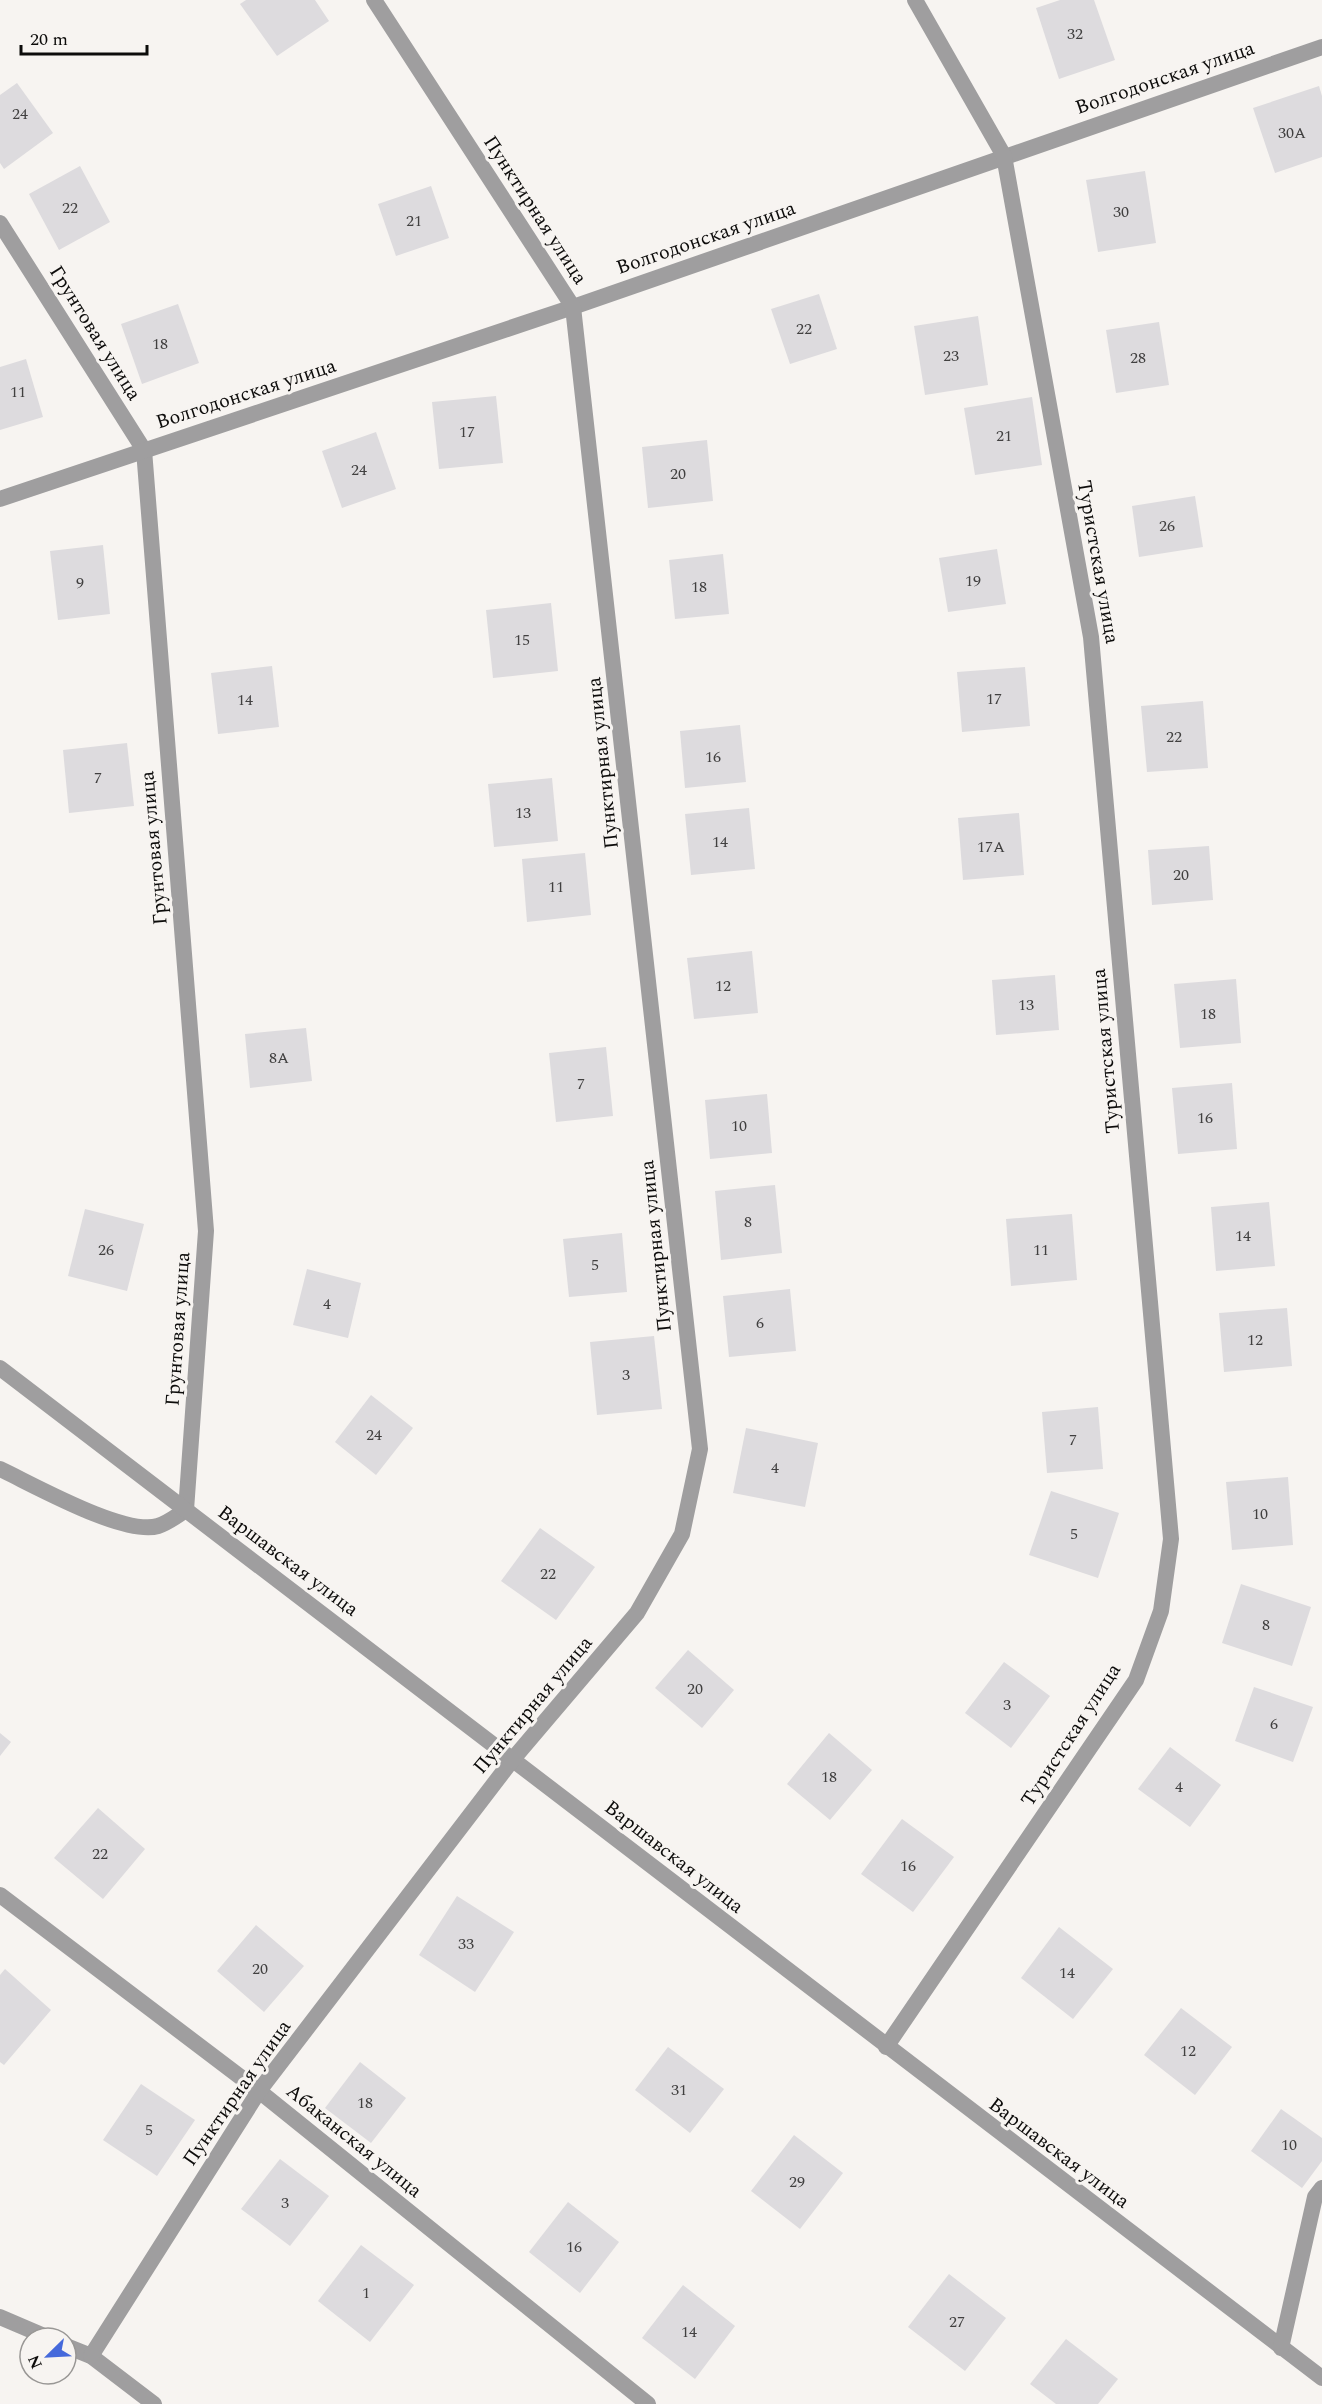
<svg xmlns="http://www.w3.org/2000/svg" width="1322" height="2404" viewBox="0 0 1322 2404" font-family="Spectral,serif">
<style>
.building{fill:#dddbde}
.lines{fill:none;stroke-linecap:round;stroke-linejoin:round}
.minor{stroke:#9f9e9f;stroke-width:16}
.labels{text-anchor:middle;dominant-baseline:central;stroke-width:6;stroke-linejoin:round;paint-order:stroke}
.number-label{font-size:16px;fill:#414040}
.street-label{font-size:20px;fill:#0d0c0b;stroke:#f7f4f1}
</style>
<rect width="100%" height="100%" fill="#f7f4f1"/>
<g class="building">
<path d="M246 0H315L329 21 277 56 240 4Z"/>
<path d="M1060 0H1094L1115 60 1059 79 1036 8Z"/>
<path d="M17 83 53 133 4 169 0 163V95Z"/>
<path d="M1319 86 1322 96V157L1275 173 1253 108Z"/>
<path d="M80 166 110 222 59 250 29 194Z"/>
<path d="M1145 171 1156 243 1098 252 1086 180Z"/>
<path d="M431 186 449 238 396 256 378 204Z"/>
<path d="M819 294 837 349 790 364 771 309Z"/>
<path d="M178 304 199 363 142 384 121 324Z"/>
<path d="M978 316 988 385 925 395 914 326Z"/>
<path d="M1159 322 1169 385 1116 393 1106 330Z"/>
<path d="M26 359 43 417 0 430V367Z"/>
<path d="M496 396 503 463 439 469 432 402Z"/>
<path d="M1032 397 1042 465 975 475 964 408Z"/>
<path d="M376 432 396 489 342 508 322 451Z"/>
<path d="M707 440 713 501 648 508 642 447Z"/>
<path d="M1195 496 1203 547 1139 557 1132 506Z"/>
<path d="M103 545 110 614 58 620 50 551Z"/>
<path d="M997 549 1006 604 948 612 939 558Z"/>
<path d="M723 554 729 614 675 619 669 560Z"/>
<path d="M551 603 558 671 493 678 486 610Z"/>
<path d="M272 666 279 727 218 734 211 673Z"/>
<path d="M1025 667 1030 726 962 732 957 672Z"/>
<path d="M1203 701 1208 768 1147 772 1141 706Z"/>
<path d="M740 725 746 782 685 788 680 731Z"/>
<path d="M127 743 134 806 69 813 63 750Z"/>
<path d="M552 778 558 841 494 847 488 784Z"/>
<path d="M749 808 755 869 691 875 685 814Z"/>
<path d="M1019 813 1024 875 963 880 958 818Z"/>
<path d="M1209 846 1213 900 1152 905 1148 850Z"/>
<path d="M585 853 591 915 527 922 522 859Z"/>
<path d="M752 951 758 1013 694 1019 687 958Z"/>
<path d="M1055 975 1059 1030 996 1035 992 980Z"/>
<path d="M1236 979 1241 1043 1180 1048 1174 984Z"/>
<path d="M306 1028 312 1081 250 1088 245 1034Z"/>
<path d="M606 1047 613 1116 556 1122 549 1053Z"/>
<path d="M1232 1083 1237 1149 1178 1154 1172 1088Z"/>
<path d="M767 1094 772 1153 710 1159 705 1100Z"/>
<path d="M775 1185 782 1253 721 1260 715 1191Z"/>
<path d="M1269 1202 1275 1266 1216 1271 1211 1207Z"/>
<path d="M85 1209 144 1224 127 1291 68 1276Z"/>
<path d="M1072 1214 1077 1280 1011 1286 1006 1219Z"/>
<path d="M622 1233 627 1292 569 1297 563 1239Z"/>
<path d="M307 1269 361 1283 348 1338 293 1325Z"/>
<path d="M790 1289 796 1351 729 1357 723 1296Z"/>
<path d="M1287 1308 1292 1366 1224 1372 1219 1313Z"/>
<path d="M654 1336 662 1409 597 1415 590 1342Z"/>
<path d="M371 1395 413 1428 376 1475 335 1442Z"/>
<path d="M1098 1407 1103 1469 1047 1473 1042 1412Z"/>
<path d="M746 1428 818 1443 805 1507 733 1493Z"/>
<path d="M1288 1477 1293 1545 1232 1550 1226 1482Z"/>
<path d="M1051 1491 1119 1513 1098 1578 1029 1555Z"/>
<path d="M540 1528 595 1567 556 1620 501 1581Z"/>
<path d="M1241 1584 1311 1607 1292 1666 1222 1643Z"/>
<path d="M688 1650 734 1690 702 1728 655 1688Z"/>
<path d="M1004 1662 1050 1696 1011 1748 965 1713Z"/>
<path d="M1254 1687 1313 1707 1293 1762 1235 1741Z"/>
<path d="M0 1733 11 1742 0 1756Z"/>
<path d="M829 1733 872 1770 830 1820 787 1784Z"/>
<path d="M1170 1747 1221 1785 1190 1827 1138 1789Z"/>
<path d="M98 1808 145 1849 103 1899 54 1858Z"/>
<path d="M902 1819 954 1857 913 1912 861 1874Z"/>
<path d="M457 1896 514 1932 475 1992 419 1955Z"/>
<path d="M256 1925 304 1966 264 2012 217 1971Z"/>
<path d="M1059 1927 1113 1969 1073 2019 1021 1978Z"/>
<path d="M5 1969 51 2010 4 2065 0 2062V1975Z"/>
<path d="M1181 2008 1232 2047 1195 2095 1144 2055Z"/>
<path d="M668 2047 724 2089 690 2133 635 2090Z"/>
<path d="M360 2062 406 2098 371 2143 325 2108Z"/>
<path d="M141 2084 195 2120 157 2176 103 2140Z"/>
<path d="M1281 2109 1322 2138V2161L1302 2188 1251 2151Z"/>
<path d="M794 2135 843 2173 800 2229 751 2191Z"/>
<path d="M280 2159 329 2196 290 2246 241 2209Z"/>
<path d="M568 2202 619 2242 580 2293 529 2252Z"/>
<path d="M361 2245 414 2285 370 2342 318 2301Z"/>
<path d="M949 2274 1006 2318 965 2371 908 2327Z"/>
<path d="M683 2285 735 2326 695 2379 642 2338Z"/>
<path d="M1066 2339 1118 2379 1098 2404H1056L1030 2384Z"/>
</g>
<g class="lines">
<g class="minor">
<path d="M0 223 144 450 206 1231 186 1510C178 1515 168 1523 158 1526 124 1536 34 1485 0 1469"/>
<path d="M0 499 573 307 1322 47"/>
<path d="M0 1368 1322 2378"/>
<path d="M0 1895 259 2091 648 2404"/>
<path d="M886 2047 1136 1680 1161 1611 1171 1539 1091 637 1004 156 915 0"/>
<path d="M0 2317 49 2338"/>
<path d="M66 2346 91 2356 154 2404"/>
<path d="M1281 2348 1315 2197 1322 2188"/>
<path d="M91 2356 259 2091 513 1759 637 1613 682 1534 700 1449 573 307 374 0"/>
</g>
</g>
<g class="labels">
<g class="number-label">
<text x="1075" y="34">32</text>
<text x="20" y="114">24</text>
<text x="1292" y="133">30А</text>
<text x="70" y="208">22</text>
<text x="1121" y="212">30</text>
<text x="414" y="221">21</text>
<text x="804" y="329">22</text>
<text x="160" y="344">18</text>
<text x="951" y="356">23</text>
<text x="1138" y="358">28</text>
<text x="18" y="392">11</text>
<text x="467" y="432">17</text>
<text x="1004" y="436">21</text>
<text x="359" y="470">24</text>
<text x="678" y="474">20</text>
<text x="1167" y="526">26</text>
<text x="973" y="581">19</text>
<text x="80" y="583">9</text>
<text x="699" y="587">18</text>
<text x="522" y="640">15</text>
<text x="994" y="699">17</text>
<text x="245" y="700">14</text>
<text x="1174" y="737">22</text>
<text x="713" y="757">16</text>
<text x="98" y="778">7</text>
<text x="523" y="813">13</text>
<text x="720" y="842">14</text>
<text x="991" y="847">17А</text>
<text x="1181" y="875">20</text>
<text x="556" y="887">11</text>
<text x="723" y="986">12</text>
<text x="1026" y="1005">13</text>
<text x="1208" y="1014">18</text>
<text x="279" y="1058">8А</text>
<text x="581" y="1084">7</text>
<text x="1205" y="1118">16</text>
<text x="739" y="1126">10</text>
<text x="748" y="1222">8</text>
<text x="1243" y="1236">14</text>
<text x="106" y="1250">26</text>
<text x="1041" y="1250">11</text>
<text x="595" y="1265">5</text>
<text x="327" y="1304">4</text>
<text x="760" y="1323">6</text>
<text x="1255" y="1340">12</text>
<text x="626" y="1375">3</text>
<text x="374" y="1435">24</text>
<text x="1073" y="1440">7</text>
<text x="775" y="1468">4</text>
<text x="1260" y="1514">10</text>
<text x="1074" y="1534">5</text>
<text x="548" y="1574">22</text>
<text x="1266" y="1625">8</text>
<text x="695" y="1689">20</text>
<text x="1007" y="1705">3</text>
<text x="1274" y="1724">6</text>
<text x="829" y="1777">18</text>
<text x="1179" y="1787">4</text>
<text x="100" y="1854">22</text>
<text x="908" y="1866">16</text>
<text x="466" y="1944">33</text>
<text x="260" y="1969">20</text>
<text x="1067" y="1973">14</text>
<text x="1188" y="2051">12</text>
<text x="679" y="2090">31</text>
<text x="365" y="2103">18</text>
<text x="149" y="2130">5</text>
<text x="1289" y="2145">10</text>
<text x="797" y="2182">29</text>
<text x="285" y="2203">3</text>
<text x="574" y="2247">16</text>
<text x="366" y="2293">1</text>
<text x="957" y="2322">27</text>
<text x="689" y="2332">14</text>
</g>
<g class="street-label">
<text transform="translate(1165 78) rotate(-19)">Волгодонская улица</text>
<text transform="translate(535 210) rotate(57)">Пунктирная улица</text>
<text transform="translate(706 238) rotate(-19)">Волгодонская улица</text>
<text transform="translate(95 333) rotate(58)">Грунтовая улица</text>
<text transform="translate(246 394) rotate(-18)">Волгодонская улица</text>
<text transform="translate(1098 562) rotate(80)">Туристская улица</text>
<text transform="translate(603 763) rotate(-96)">Пунктирная улица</text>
<text transform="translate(154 848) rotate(-95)">Грунтовая улица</text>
<text transform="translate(1106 1051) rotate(-95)">Туристская улица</text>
<text transform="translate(656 1246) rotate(-96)">Пунктирная улица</text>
<text transform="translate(178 1329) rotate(-86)">Грунтовая улица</text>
<text transform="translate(288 1561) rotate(37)">Варшавская улица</text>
<text transform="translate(533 1705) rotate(-50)">Пунктирная улица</text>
<text transform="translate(1071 1735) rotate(-57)">Туристская улица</text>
<text transform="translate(674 1857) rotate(38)">Варшавская улица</text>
<text transform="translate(237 2093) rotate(-55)">Пунктирная улица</text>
<text transform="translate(354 2141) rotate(39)">Абаканская улица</text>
<text transform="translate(1059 2153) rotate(37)">Варшавская улица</text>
</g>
</g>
<g transform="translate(48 2356) rotate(246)"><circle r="28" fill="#f7f4f1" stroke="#999795" stroke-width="1.5"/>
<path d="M0-4.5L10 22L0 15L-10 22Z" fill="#4569db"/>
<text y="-9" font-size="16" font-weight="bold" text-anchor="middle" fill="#0d0c0b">N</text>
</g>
<path d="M21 45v9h126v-9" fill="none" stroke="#0d0c0b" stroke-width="3"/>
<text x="30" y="45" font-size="18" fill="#0d0c0b" stroke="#f7f4f1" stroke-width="4.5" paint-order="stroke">20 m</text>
</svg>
